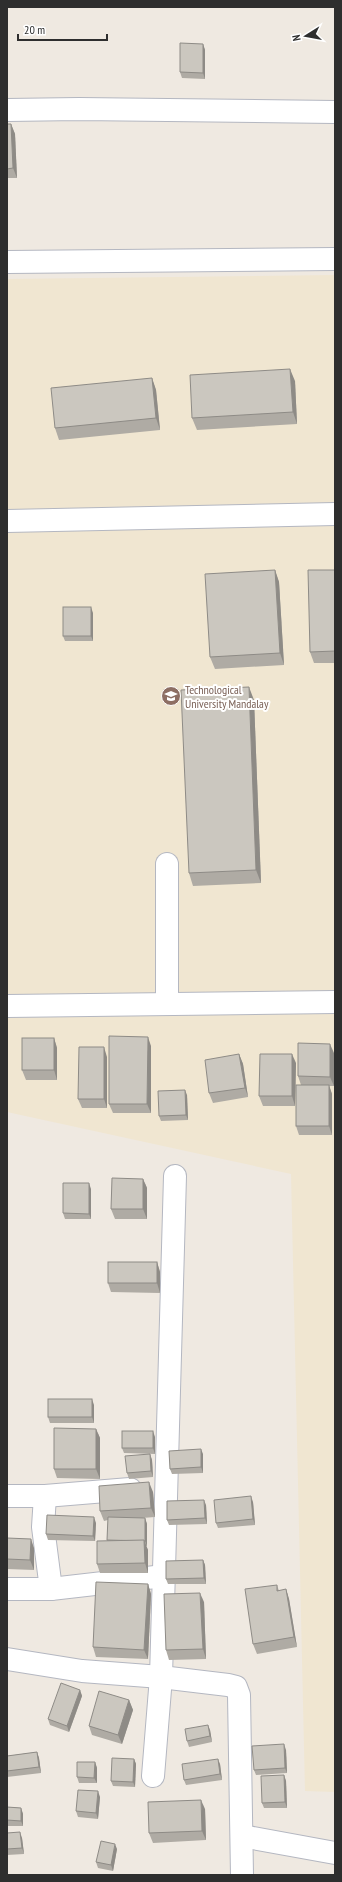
<svg xmlns="http://www.w3.org/2000/svg" width="342" height="1882" viewBox="0 0 342 1882" font-family="'PT Sans Narrow',sans-serif">
<style>
.education{fill:#f0e6d1}
.lines{fill:none;stroke-linecap:round;stroke-linejoin:round}
.minor-casing{stroke:#b4b7c1;stroke-width:24}
.minor{stroke:#fff;stroke-width:22}
.wall{fill:#afaba4}
.shaded-wall{fill:#8e8b86}
.building{fill:#cbc7bf;stroke:#8e8b86}
.labels{text-anchor:middle;dominant-baseline:central;stroke-width:4;stroke-linejoin:round;paint-order:stroke}
.education-label{font-size:12px;fill:#785e54;stroke:#fff;text-anchor:start}
</style>
<rect width="100%" height="100%" fill="#efe9e1"/>
<path class="education" d="M335 275V1792L305 1791 291 1174 7 1112V279Z"/>
<g class="lines">
<g class="minor-casing">
<g id="minor">
<path d="M7 110 79 109 335 112"/>
<path d="M7 262 335 259"/>
<path d="M7 521 335 514"/>
<path d="M167 864V1004"/>
<path d="M7 1006 335 1002"/>
<path d="M7 1496H45L130 1489"/>
<path d="M45 1496 43 1527 51 1589"/>
<path d="M7 1589H51L164 1576"/>
<path d="M7 1659 82 1671 161 1677 228 1685 236 1687 239 1695 242 1875"/>
<path d="M153 1776 161 1677 175 1176"/>
<path d="M242 1836 335 1853"/>
</g>
</g>
<use href="#minor" class="minor"/>
</g>
<g class="wall">
<path d="M203 44 205 50V79L182 78 180 72Z"/>
<path d="M7 124H11L15 134 17 178H7Z"/>
<path d="M152 378 156 390 160 430 59 440 55 428Z"/>
<path d="M295 381 297 424 197 430 192 418Z"/>
<path d="M275 570 279 582 284 665 215 669 210 657Z"/>
<path d="M335 570V663H314L310 652Z"/>
<path d="M93 613V641H65L63 636Z"/>
<path d="M254 700 261 883 193 886 189 873Z"/>
<path d="M54 1038 57 1048V1080H26L22 1070Z"/>
<path d="M151 1046V1113H113L109 1104Z"/>
<path d="M334 1053V1086H329L332 1094V1135H299L296 1126 301 1085 298 1076Z"/>
<path d="M239 1054 243 1064 248 1097 213 1103 209 1093Z"/>
<path d="M107 1057V1108H82L78 1099Z"/>
<path d="M296 1063 295 1106H263L259 1096Z"/>
<path d="M187 1095 188 1120 161 1121 159 1116Z"/>
<path d="M143 1179 147 1188V1219H115L111 1209Z"/>
<path d="M91 1189V1219H65L63 1213Z"/>
<path d="M157 1262 160 1272V1293L111 1292 108 1283Z"/>
<path d="M94 1405V1423H50L48 1417Z"/>
<path d="M96 1429 100 1438V1479L57 1478 54 1469Z"/>
<path d="M155 1437V1454L124 1453 122 1448Z"/>
<path d="M150 1454 152 1460 153 1477 129 1479 127 1473Z"/>
<path d="M203 1454V1473L172 1474 170 1469Z"/>
<path d="M153 1492 155 1517 142 1518H145L147 1524V1546H146L148 1550V1573H100L97 1564 107 1540 108 1520 104 1521 100 1511Z"/>
<path d="M253 1502 255 1525 218 1528 216 1523Z"/>
<path d="M206 1505 207 1524 169 1525 167 1520Z"/>
<path d="M96 1523 95 1541 48 1540 46 1534Z"/>
<path d="M7 1538 34 1548V1570L7 1569Z"/>
<path d="M203 1560 205 1565 206 1584H168L166 1579Z"/>
<path d="M148 1584 151 1594 148 1659 96 1657 93 1647Z"/>
<path d="M277 1585 279 1591 286 1589 289 1599 297 1647 257 1654 253 1644Z"/>
<path d="M204 1602 206 1659 169 1660 166 1650Z"/>
<path d="M80 1690 82 1696 69 1732 50 1725 48 1719Z"/>
<path d="M129 1700 133 1710 122 1744 92 1735 89 1726Z"/>
<path d="M210 1730 212 1742 189 1747 187 1741Z"/>
<path d="M286 1750 287 1773 256 1775 254 1770Z"/>
<path d="M37 1752 39 1758 41 1773 7 1777V1756Z"/>
<path d="M134 1759 136 1764 135 1787 113 1786 111 1781Z"/>
<path d="M95 1762 97 1768V1783H79L77 1777Z"/>
<path d="M220 1764 222 1780 186 1785 184 1780Z"/>
<path d="M284 1775 286 1781 287 1808H264L262 1803Z"/>
<path d="M100 1797 98 1819 78 1817 76 1811Z"/>
<path d="M7 1807 21 1808 23 1814V1826H7Z"/>
<path d="M205 1809 206 1840 153 1843 149 1833Z"/>
<path d="M7 1833 22 1838 24 1854 7 1855Z"/>
<path d="M117 1849 113 1871 98 1868 96 1862Z"/>
</g>
<g class="shaded-wall">
<path d="M203 44 205 50V79L203 73Z"/>
<path d="M11 124 15 134 17 178 13 168Z"/>
<path d="M290 369 295 381 297 424 293 412Z"/>
<path d="M152 378 156 390 160 430 156 418Z"/>
<path d="M275 570 279 582 284 665 280 653Z"/>
<path d="M91 607 93 613V641L91 636Z"/>
<path d="M249 687 254 700 261 883 256 870Z"/>
<path d="M148 1037 151 1046V1113L147 1104Z"/>
<path d="M54 1038 57 1048V1080L54 1070Z"/>
<path d="M330 1044 334 1053V1086L330 1077Z"/>
<path d="M104 1047 107 1057V1108L104 1099Z"/>
<path d="M239 1054 243 1064 248 1097 245 1088Z"/>
<path d="M292 1054 296 1063 295 1106 292 1096Z"/>
<path d="M329 1085 332 1094V1135L329 1126Z"/>
<path d="M185 1090 187 1095 188 1120 186 1115Z"/>
<path d="M143 1179 147 1188V1219L143 1209Z"/>
<path d="M89 1183 91 1189V1219L89 1214Z"/>
<path d="M157 1262 160 1272V1293L157 1283Z"/>
<path d="M92 1399 94 1405V1423L92 1417Z"/>
<path d="M96 1429 100 1438V1479L96 1469Z"/>
<path d="M153 1431 155 1437V1454L153 1448Z"/>
<path d="M201 1449 203 1454V1473L201 1467Z"/>
<path d="M150 1454 152 1460 153 1477 151 1471Z"/>
<path d="M149 1482 153 1492 155 1517 151 1508Z"/>
<path d="M251 1496 253 1502 255 1525 253 1519Z"/>
<path d="M204 1500 206 1505 207 1524 205 1518Z"/>
<path d="M94 1517 96 1523 95 1541 93 1536Z"/>
<path d="M145 1518 147 1524V1546L145 1541Z"/>
<path d="M31 1539 34 1548V1570L30 1560Z"/>
<path d="M144 1540 148 1550V1573L145 1563Z"/>
<path d="M203 1560 205 1565 206 1584 204 1578Z"/>
<path d="M148 1584 151 1594 148 1659 144 1650Z"/>
<path d="M286 1589 289 1599 297 1647 294 1637Z"/>
<path d="M200 1593 204 1602 206 1659 203 1649Z"/>
<path d="M80 1690 82 1696 69 1732 67 1726Z"/>
<path d="M129 1700 133 1710 122 1744 118 1735Z"/>
<path d="M208 1725 210 1730 212 1742 210 1736Z"/>
<path d="M284 1744 286 1750 287 1773 285 1768Z"/>
<path d="M37 1752 39 1758 41 1773 39 1767Z"/>
<path d="M134 1759 136 1764 135 1787 133 1782Z"/>
<path d="M218 1759 220 1764 222 1780 220 1774Z"/>
<path d="M95 1762 97 1768V1783L94 1778Z"/>
<path d="M284 1775 286 1781 287 1808 285 1802Z"/>
<path d="M98 1791 100 1797 98 1819 96 1813Z"/>
<path d="M201 1800 205 1809 206 1840 202 1831Z"/>
<path d="M21 1808 23 1814V1826L21 1821Z"/>
<path d="M20 1832 22 1838 24 1854 22 1848Z"/>
<path d="M115 1844 117 1849 113 1871 111 1865Z"/>
</g>
<g class="building">
<path d="M180 43 203 44V73L180 72Z"/>
<path d="M7 124H11L13 168 7 169Z"/>
<path d="M290 369 293 412 192 418 190 375Z"/>
<path d="M152 378 156 418 55 428 51 388Z"/>
<path d="M275 570 280 653 210 657 205 574Z"/>
<path d="M308 570H335V651L310 652Z"/>
<rect x="63" y="607" width="28" height="29"/>
<path d="M249 687 256 870 189 873 181 690Z"/>
<path d="M109 1036 148 1037 147 1104H109Z"/>
<rect x="22" y="1038" width="32" height="32"/>
<path d="M298 1043 330 1044V1077L298 1076Z"/>
<path d="M79 1047H104V1099H78Z"/>
<path d="M239 1054 245 1088 209 1093 205 1060Z"/>
<path d="M260 1054H292V1096H259Z"/>
<rect x="296" y="1085" width="33" height="41"/>
<path d="M185 1090 186 1115 159 1116 158 1091Z"/>
<path d="M112 1178 143 1179V1209H111Z"/>
<path d="M63 1183H89V1214L63 1213Z"/>
<rect x="108" y="1262" width="49" height="21"/>
<rect x="48" y="1399" width="44" height="18"/>
<path d="M54 1428 96 1429V1469H54Z"/>
<rect x="122" y="1431" width="31" height="17"/>
<path d="M201 1449V1467L170 1469 169 1451Z"/>
<path d="M150 1454 151 1471 127 1473 125 1456Z"/>
<path d="M149 1482 151 1508 100 1511 99 1486Z"/>
<path d="M251 1496 253 1519 216 1523 214 1500Z"/>
<path d="M204 1500 205 1518 167 1520V1501Z"/>
<path d="M47 1515 94 1517 93 1536 46 1534Z"/>
<path d="M108 1517 145 1518V1541L107 1540Z"/>
<path d="M7 1538 31 1539 30 1560 7 1559Z"/>
<path d="M144 1540 145 1563 97 1564V1541Z"/>
<path d="M203 1560 204 1578 166 1579V1561Z"/>
<path d="M96 1582 148 1584 144 1650 93 1647Z"/>
<path d="M277 1585V1591L286 1589 294 1637 253 1644 245 1589Z"/>
<path d="M200 1593 203 1649 166 1650 164 1594Z"/>
<path d="M61 1683 80 1690 67 1726 48 1719Z"/>
<path d="M99 1691 129 1700 118 1735 89 1726Z"/>
<path d="M208 1725 210 1736 187 1741 185 1729Z"/>
<path d="M284 1744 285 1768 254 1770 252 1746Z"/>
<path d="M37 1752 39 1767 7 1771V1756Z"/>
<path d="M112 1758 134 1759 133 1782 111 1781Z"/>
<path d="M218 1759 220 1774 184 1780 182 1764Z"/>
<path d="M77 1762H95L94 1778 77 1777Z"/>
<path d="M284 1775 285 1802 262 1803 261 1776Z"/>
<path d="M78 1790 98 1791 96 1813 76 1811Z"/>
<path d="M201 1800 202 1831 149 1833 148 1802Z"/>
<path d="M7 1807 21 1808V1821L7 1820Z"/>
<path d="M20 1832 22 1848 7 1849V1833Z"/>
<path d="M101 1841 115 1844 111 1865 96 1862Z"/>
</g>
<defs>
<g id="university-disc" transform="scale(1)"><circle r="9.5" fill="#8d6e63" stroke="#fff"/><path d="M0-5L7-2L0 1L-7-2ZM-4 1L0 2.5L4 1V4Q0 6-4 4Z" fill="#fff"/></g>
</defs>
<g fill-rule="evenodd">
<use href="#university-disc" x="171" y="696"/>
</g>
<g class="labels">
<g class="education-label">
<text x="185" y="689">Technological<tspan x="185" dy="14">University Mandalay</tspan></text>
</g>
</g>
<rect width="342" height="1882" fill="none" stroke="#2e2e2e" stroke-width="16"/>
<g transform="translate(306 36) rotate(259)" stroke="#ffffff" stroke-width="3" paint-order="stroke">
<path d="M0-3L7 15L0 10L-7 15Z" fill="#2e2e2e"/>
<text y="-6" font-size="11" font-weight="bold" text-anchor="middle" fill="#2e2e2e">N</text>
</g>
<path d="M18 34v6h89v-6" fill="none" stroke="#2e2e2e" stroke-width="2"/>
<text x="24" y="34" font-size="12" fill="#2e2e2e" stroke="#ffffff" stroke-width="3" paint-order="stroke">20 m</text>
</svg>
